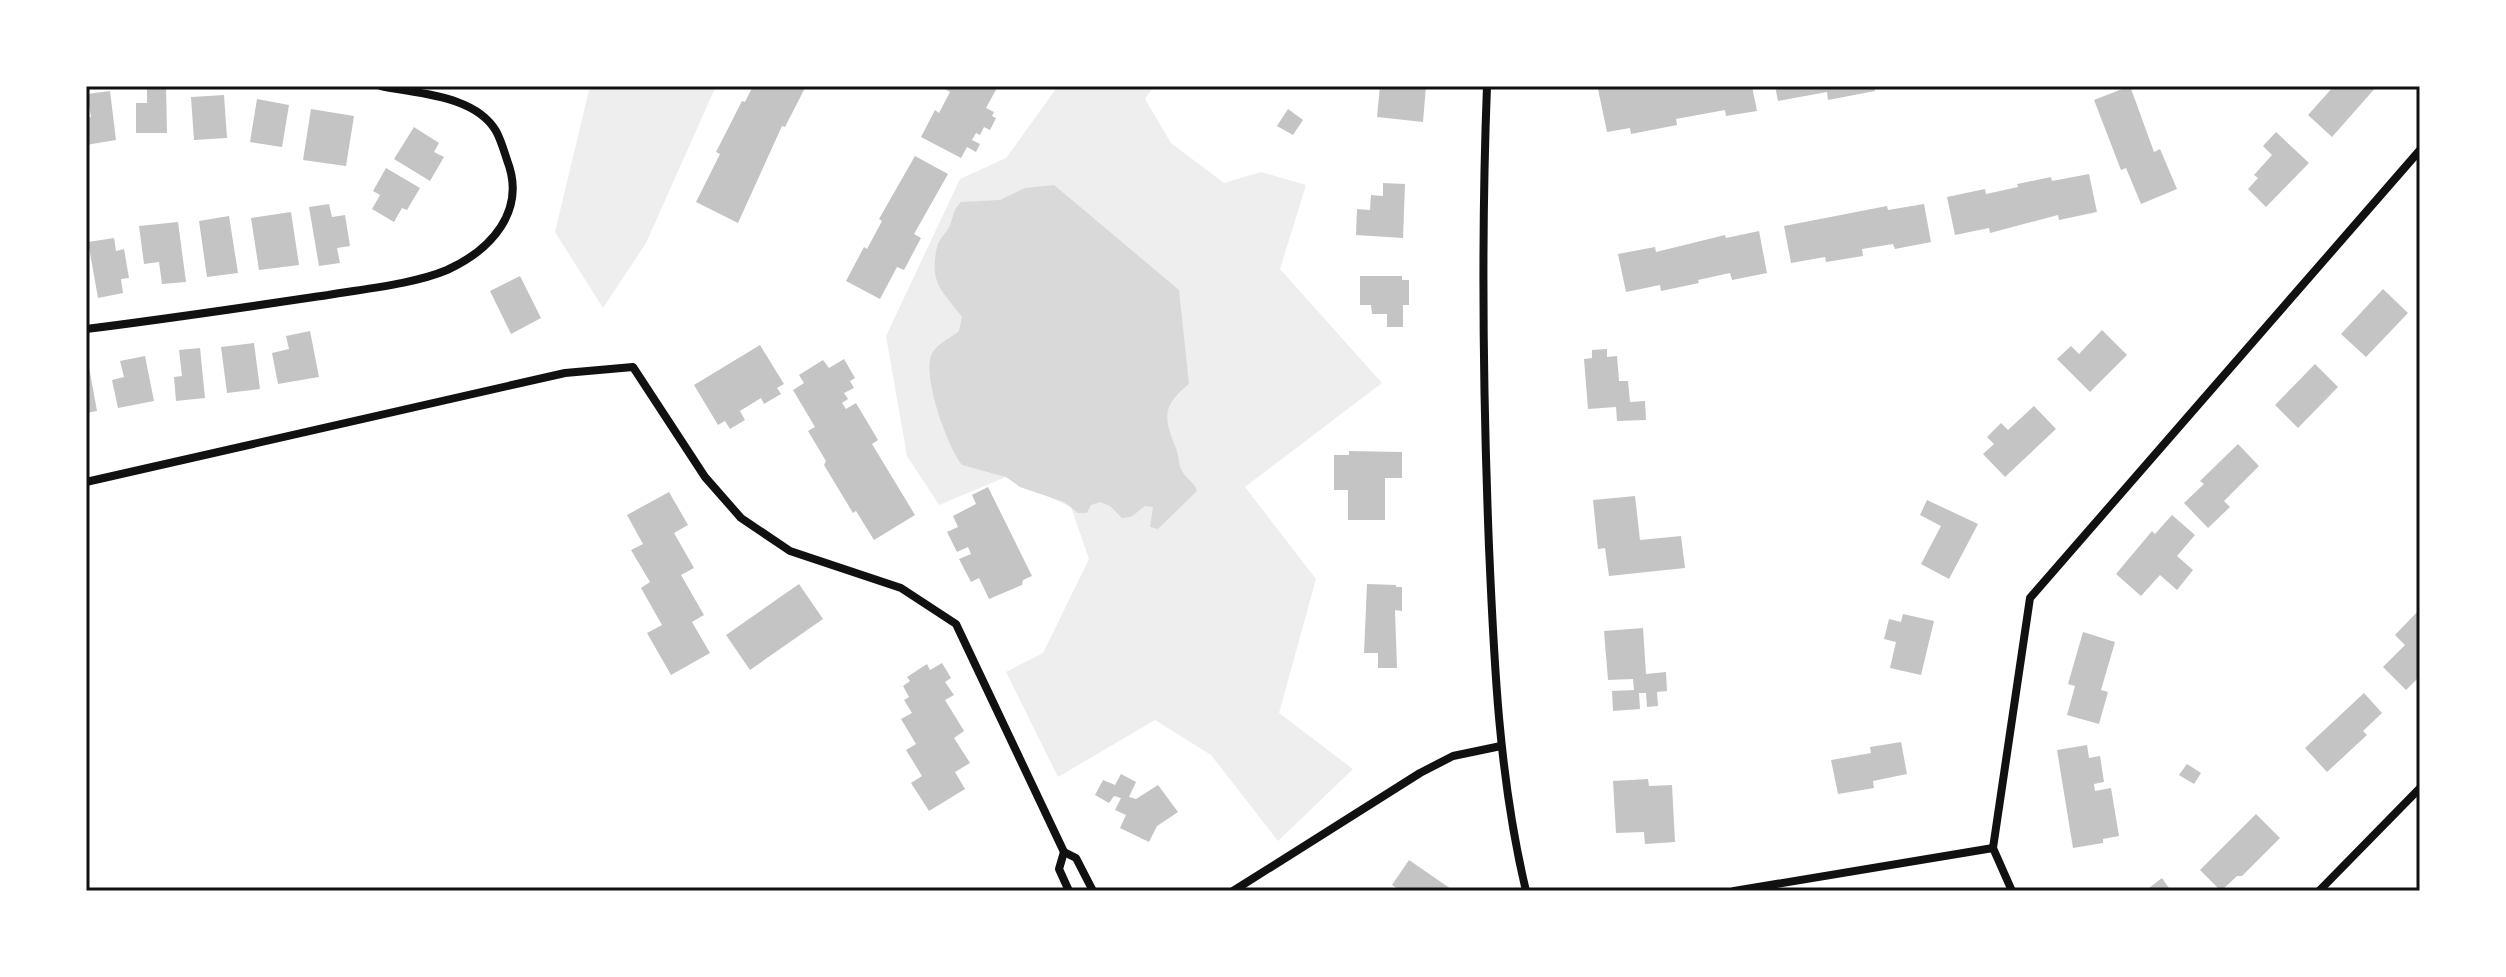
<svg xmlns="http://www.w3.org/2000/svg" width="2506" height="977" viewBox="0 0 2506 977" font-family="Quicksand,sans-serif">
<style>
.green{fill:#eee}
.water{fill:#d9d9d9}
.building{fill:#c4c4c4}
.lines{fill:none;stroke-linecap:round;stroke-linejoin:round}
.minor{stroke:#111;stroke-width:8}
.neatline{fill:none;stroke:#111;stroke-width:3}
</style>
<rect width="100%" height="100%" fill="#fff"/>
<g class="green">
<path d="M590 86H716L646 243 603 308 555 232Z"/>
<path d="M1058 86H1154L1145 99 1171 143 1224 183 1261 172 1306 185 1280 269 1382 383 1245 487 1316 579 1279 713 1353 769 1278 841 1211 755 1155 720 1058 777 1006 672 1043 653 1089 559 1071 507 1006 477 939 505 907 456 886 336 960 179 1006 158Z"/>
</g>
<path class="water" d="M1054 185 1179 290 1189 384C1163 405 1163 416 1175 446 1179 453 1178 463 1182 471 1186 479 1194 481 1197 491L1158 529 1150 527 1153 507 1145 506 1131 517 1122 518 1110 506 1100 502 1091 505 1087 513H1078L1064 502 1020 487 1006 477 962 465C947 446 923 378 931 356 935 344 950 339 959 331L962 317C942 290 929 284 937 247 939 238 947 233 950 225 954 215 953 210 961 202L1000 200 1025 188Z"/>
<g class="building">
<path d="M147 86H166L167 133H136V103H147Z"/>
<path d="M753 86H806L785 127 782 126 738 223 696 202 720 154 716 152 742 101 745 102Z"/>
<path d="M947 86H998L986 108 994 112 992 116 996 118 990 130 984 127 980 135 976 133 972 140 980 144 976 152 967 147 961 158 921 137 935 110 939 113 950 92 945 89Z"/>
<path d="M1380 86H1426L1423 122 1377 117Z"/>
<path d="M1613 86H1625L1626 88 1638 86H1752L1757 111 1726 116 1725 110 1676 119 1677 125 1631 134 1630 128 1607 132 1598 89Z"/>
<path d="M1775 86H1875V91L1828 100 1827 92 1778 101Z"/>
<path d="M2130 86 2154 152 2160 149 2177 189 2141 204 2126 168 2121 170 2094 100Z"/>
<path d="M2334 86H2377L2332 137 2308 115Z"/>
<path d="M110 91 116 140 86 145V118L91 117 87 94Z"/>
<path d="M224 95 227 138 194 140 191 97Z"/>
<path d="M257 99 289 105 282 147 250 142Z"/>
<path d="M311 109 354 116 346 166 303 160Z"/>
<path d="M1288 109 1303 120 1293 135 1277 126Z"/>
<path d="M414 127 439 143 434 152 444 157 430 181 394 159Z"/>
<path d="M2276 132 2309 163 2266 207 2248 189 2258 178 2254 175 2272 155 2263 146Z"/>
<path d="M915 156 948 174 914 234 921 238 904 270 897 267 880 299 846 281 864 247 867 249 882 221 879 219Z"/>
<path d="M386 168 420 188 407 210 402 208 394 222 372 209 380 195 373 191Z"/>
<path d="M2089 174 2097 212 2059 220 2058 215 1990 233 1989 228 1955 235 1947 197 1985 189 1986 194 2018 187 2017 184 2051 177 2052 181Z"/>
<path d="M1383 183 1405 184 1403 238 1356 235 1357 209 1370 210 1371 195 1383 196Z"/>
<path d="M329 204 332 217 345 215 350 246 337 248 340 263 319 266 309 207Z"/>
<path d="M1924 204 1931 242 1895 249 1893 244 1862 249 1863 256 1826 262 1825 257 1791 263 1784 226 1887 206 1888 210Z"/>
<path d="M291 212 299 265 259 270 251 218Z"/>
<path d="M229 216 238 273 207 277 199 221Z"/>
<path d="M178 222 186 282 162 284 159 262 144 264 139 226Z"/>
<path d="M1759 231 1767 273 1732 280 1730 273 1698 280 1699 283 1661 291 1660 285 1626 292 1618 254 1655 247 1656 252 1725 235 1726 238Z"/>
<path d="M114 238 116 251 124 249 129 278 121 279 123 293 98 298 88 242Z"/>
<path d="M520 276 541 318 511 334 490 291Z"/>
<path d="M1360 276H1402V280H1409V305H1403V327H1387V314H1372L1371 305H1360Z"/>
<path d="M2383 289 2408 313 2366 357 2341 334Z"/>
<path d="M2102 330 2127 355 2090 392 2057 359 2071 346 2079 354Z"/>
<path d="M310 331 319 377 278 384 272 353 289 349 286 336Z"/>
<path d="M254 343 260 389 227 393 221 347Z"/>
<path d="M760 345 784 384 777 388 781 394 764 404 761 398 740 411 745 420 730 429 725 421 718 425 694 385Z"/>
<path d="M200 348 205 398 176 401 174 377 182 376 179 350Z"/>
<path d="M1607 349V357L1617 356 1619 381H1628L1630 402 1645 401 1646 420 1617 421 1616 407 1588 409 1584 359 1592 358V350Z"/>
<path d="M145 356 154 401 118 408 112 380 124 377 120 361Z"/>
<path d="M844 359 855 378 850 381 854 388 844 393 848 399 842 403 846 409 856 403 878 440 872 444 915 515 874 540 856 511 853 513 824 465 826 461 808 431 815 427 793 390 804 383 799 375 823 360 829 368Z"/>
<path d="M2315 364 2338 387 2298 428 2275 405Z"/>
<path d="M89 367 97 411 86 413V368Z"/>
<path d="M2034 406 2056 429 2005 477 1983 454 1994 444 1987 437 2001 423 2008 430Z"/>
<path d="M2238 444 2259 466 2224 501 2230 507 2208 528 2184 503 2204 484 2200 481Z"/>
<path d="M1349 451 1402 452V478H1385V520H1348V490H1334V455H1349Z"/>
<path d="M988 487 1032 576 1023 580 1022 585 989 599 979 578 971 582 959 559 971 554 968 547 957 552 947 532 958 527 953 516 976 504 972 495Z"/>
<path d="M669 492 688 525 674 533 694 568 681 575 704 615 692 622 710 653 671 675 647 633 662 625 641 588 650 582 631 550 643 544 627 515Z"/>
<path d="M1635 496 1640 540 1681 536 1685 568 1609 576 1605 548 1598 549 1593 500Z"/>
<path d="M1927 500 1978 524 1949 579 1921 564 1941 526 1920 515Z"/>
<path d="M2172 515 2195 535 2177 556 2193 570 2177 590 2160 575 2141 596 2116 574 2152 531 2155 534Z"/>
<path d="M799 584 823 619 750 670 726 635Z"/>
<path d="M1367 584 1396 585V587H1402V611L1395 610 1397 668H1378V653H1364Z"/>
<path d="M2420 609V676L2406 690 2383 667 2405 645 2395 635Z"/>
<path d="M1903 614 1934 621 1921 675 1890 668 1896 642 1884 639 1889 619 1901 622Z"/>
<path d="M1643 628 1646 674 1666 672 1667 691 1657 692 1658 706 1647 707 1646 693H1639L1640 709 1613 711 1612 691 1634 690 1633 679 1608 680 1604 631Z"/>
<path d="M2083 632 2115 642 2101 690 2108 692 2099 724 2067 715 2075 686 2068 684Z"/>
<path d="M942 663 951 678 945 682 954 695 945 700 964 731 954 738 970 763 955 772 965 789 929 811 911 783 922 776 906 750 916 744 901 719 912 713 904 700 909 697 903 686 910 681 907 677 927 664 930 670Z"/>
<path d="M2364 693 2382 713 2363 731 2367 735 2327 772 2305 748Z"/>
<path d="M1901 742 1907 774 1873 781 1874 788 1838 794 1831 760 1871 753 1870 747Z"/>
<path d="M2087 745 2089 758 2100 756 2104 782 2094 784 2095 791 2111 788 2119 836 2103 839V843L2073 848 2057 750Z"/>
<path d="M2187 764 2201 773 2194 784 2179 775Z"/>
<path d="M1121 774 1136 782 1129 797 1136 799 1158 785 1178 812 1157 826 1149 842 1120 828 1126 815 1115 810 1121 798 1114 796 1109 803 1095 795 1103 780 1115 785Z"/>
<path d="M1648 779 1649 786 1672 785 1675 842 1645 844 1644 832 1616 833 1613 781Z"/>
<path d="M2256 814 2280 838 2242 876H2237L2221 891 2200 870Z"/>
<path d="M1409 860 1454 891H1401L1392 885Z"/>
<path d="M2162 878 2171 891H2151L2149 888Z"/>
</g>
<g class="lines">
<g class="minor">
<path d="M1487 86C1481 240 1483 394 1489 547 1494 663 1499 778 1526 891"/>
<path d="M86 329C167 319 247 307 328 295 363 289 414 284 447 270 491 250 527 211 507 160 504 151 501 140 496 131 475 95 418 94 381 86"/>
<path d="M86 482 565 373 633 367 705 477 741 518 790 551 901 588 956 624 1064 852 1076 858 1093 891"/>
<path d="M1064 852 1059 869 1069 891"/>
<path d="M1233 891 1420 773 1453 756 1501 746"/>
<path d="M1734 891 1993 848"/>
<path d="M2012 891 1993 848 2030 598 2420 150"/>
<path d="M2319 891 2420 788"/>
</g>
</g>
<rect width="2506" height="977" fill="none" stroke="#ffffff" stroke-width="176"/>
<rect x="88" y="88" width="2330" height="801" class="neatline"/>
</svg>
